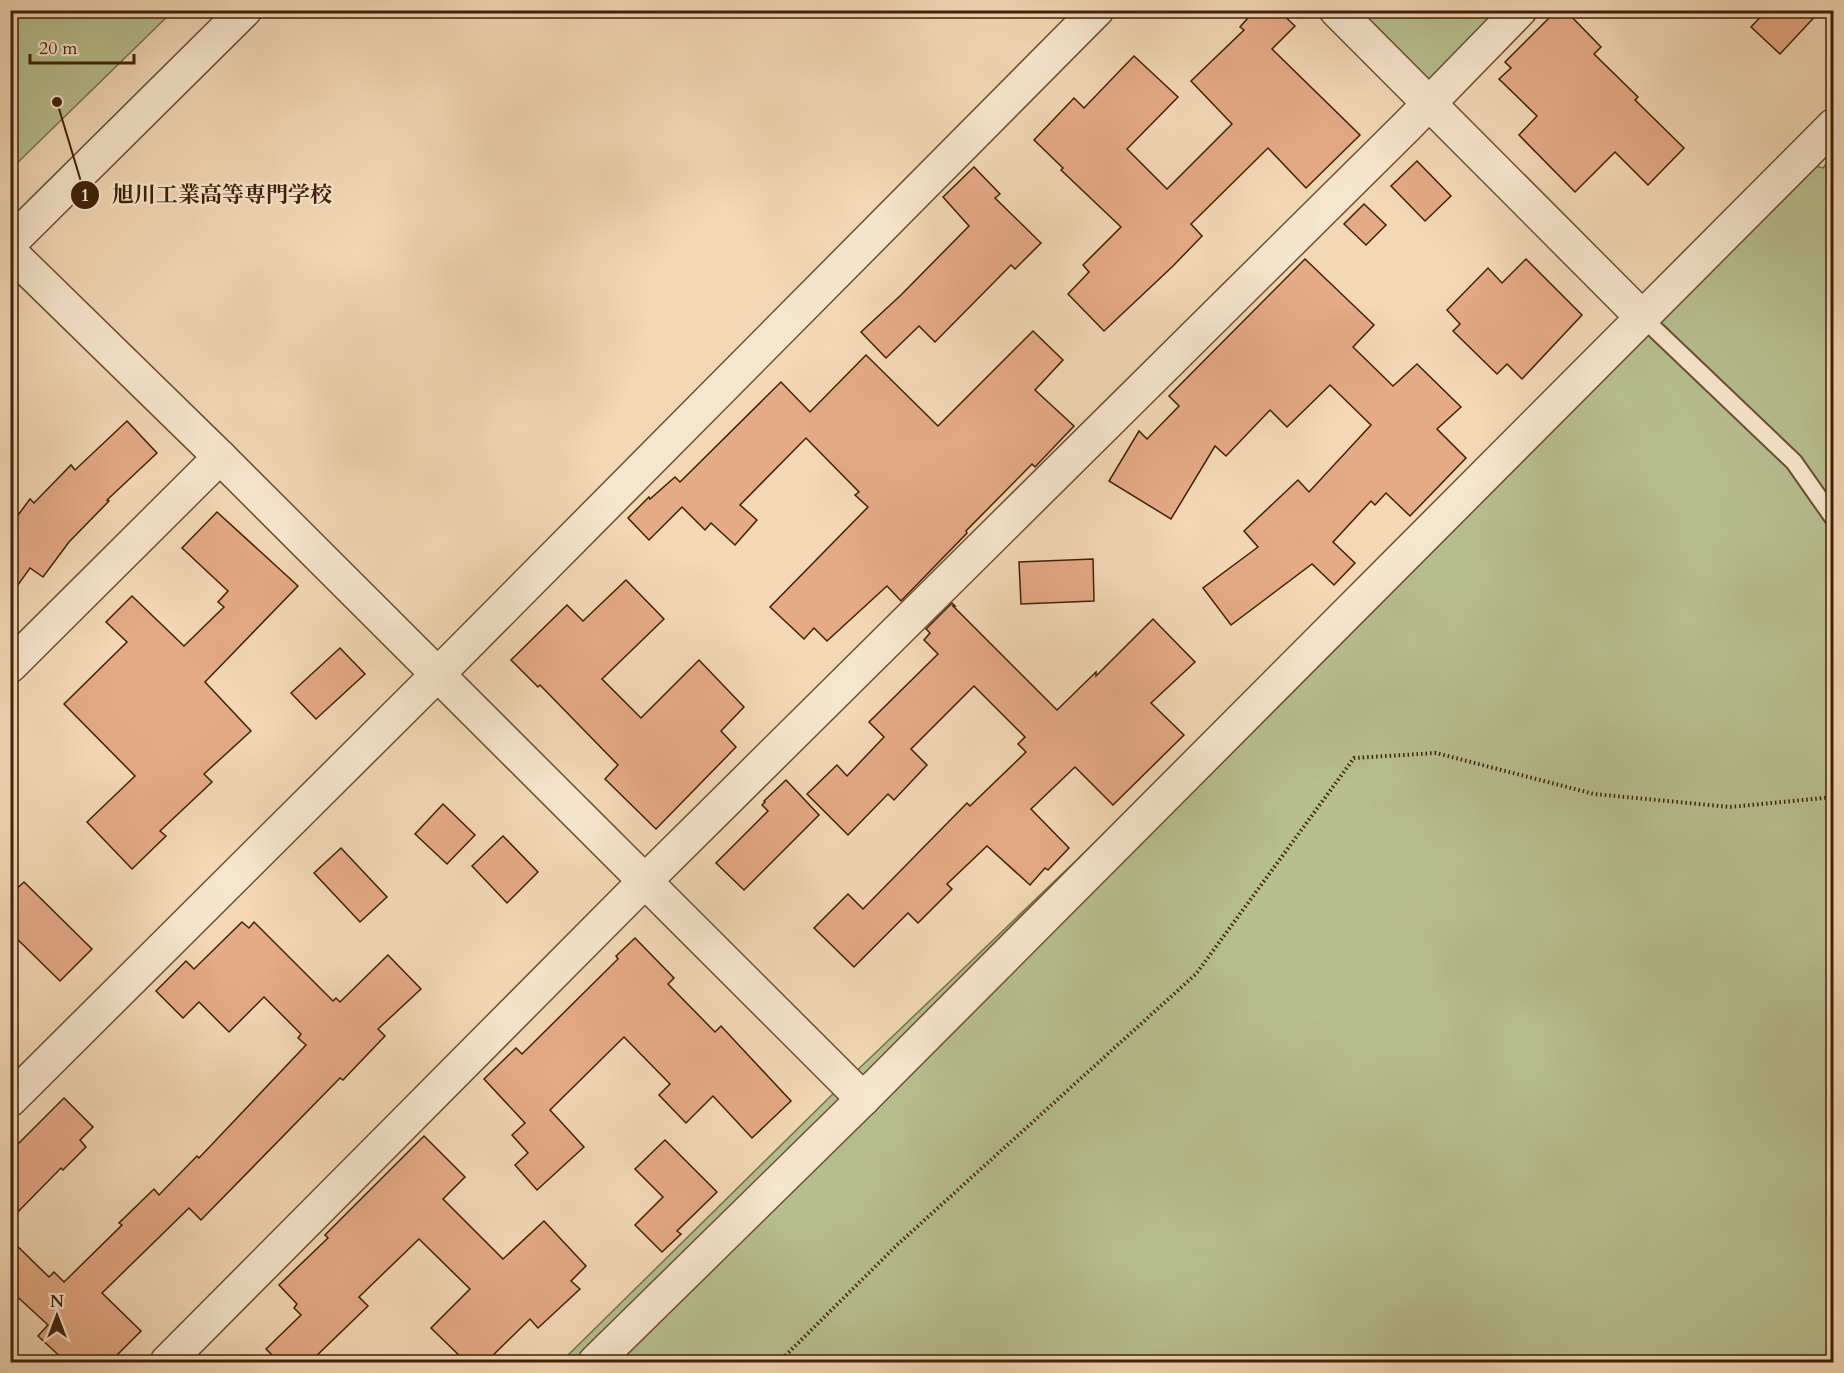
<svg xmlns="http://www.w3.org/2000/svg" width="1844" height="1373" viewBox="0 0 1844 1373" font-family="Cardo,'Noto Serif JP',serif">
<style>
.green{fill:#b7bf8f;stroke:#7c704c;stroke-width:1.5}
.building{fill:#e5aa86;stroke:#402108;stroke-width:1.5}
.lines{fill:none;stroke-linecap:round;stroke-linejoin:round}
.service-casing{stroke:#6c4f33;stroke-width:20}
.minor-casing{stroke:#6c4f33;stroke-width:36}
.path{stroke:#402108;stroke-width:4;stroke-dasharray:1.5 3;stroke-linecap:butt}
.service{stroke:#f7e6ce;stroke-width:16}
.minor{stroke:#f7e6ce;stroke-width:33}
.leader{fill:none;stroke:#402108;stroke-width:2}
.callout-dot{fill:#402108;stroke:#f7e6ce;stroke-width:2}
.mark-label{font-size:18px;text-anchor:middle;font-weight:bold;fill:#fff}
.callout-label{font-size:22px;text-anchor:middle;font-weight:bold;fill:#402108;stroke:#f7e6ce;stroke-width:4.5;stroke-linejoin:round;paint-order:stroke}
</style>
<rect width="100%" height="100%" fill="#f2d8b4"/>
<filter id="stains"><feTurbulence type="fractalNoise" baseFrequency=".00333" numOctaves="4"/><feColorMatrix values="0 0 0 0 .2 0 0 0 0 .09 0 0 0 0 .02 0 0 0 .5 -.17"/></filter>
<radialGradient id="worn" r=".72"><stop offset=".6" stop-color="#630" stop-opacity="0"/><stop offset="1" stop-color="#630" stop-opacity=".3"/></radialGradient>
<g class="green">
<path d="M11 10H173V11L11 169Z"/>
<path d="M1336 11H1520L1430 103Z"/>
<path d="M1807 164 1823 168 1826 164 1833 170V1362H561L845 1082 1664 297Z"/>
</g>
<g class="building">
<path d="M1255 10H1278L1295 26 1272 49 1360 135 1306 188 1268 148 1191 224 1202 236 1173 266 1104 331 1068 294 1089 272 1083 265 1121 227 1061 170 1063 168 1034 140 1074 98 1084 108 1134 56 1178 97 1127 149 1167 189 1232 124 1191 81 1244 30 1240 27Z"/>
<path d="M1557 10H1565L1601 47 1594 54 1638 97 1635 100 1684 148 1648 185 1615 152 1575 192 1519 135 1537 116 1499 79 1511 68 1505 62Z"/>
<path d="M1767 10H1821L1780 54 1751 27Z"/>
<path d="M1417 161 1451 196 1425 221 1391 186Z"/>
<path d="M974 167 1000 194 995 198 1041 243 1015 269 1011 265 935 342 919 326 886 358 861 332 901 295 969 226 943 197Z"/>
<path d="M1364 204 1386 225 1366 245 1344 224Z"/>
<path d="M1305 259 1374 325 1353 347 1393 386 1417 364 1461 407 1437 429 1466 458 1410 516 1386 493 1375 505 1371 501 1333 542 1355 563 1334 585 1312 564 1231 625 1203 588 1258 547 1244 531 1298 480 1309 492 1371 425 1330 385 1287 427 1270 410 1226 456 1215 446 1171 519 1109 481 1139 431 1147 439 1179 406 1169 396Z"/>
<path d="M1526 259 1582 315 1522 379 1507 364 1497 374 1453 331 1460 324 1447 310 1488 268 1502 283Z"/>
<path d="M1033 331 1063 360 1035 390 1074 426 1035 467 1032 464 966 531 967 533 901 601 887 586 827 641 814 628 804 639 770 607 868 507 855 495 859 492 806 438 740 505 757 520 735 545 711 523 705 530 682 507 649 540 628 518 649 497 650 499 675 477 680 482 781 382 810 412 866 355 938 426Z"/>
<path d="M127 421 157 453 107 500 109 501 69 542 43 577 30 568 10 596V526L30 499 34 503 71 465 75 470Z"/>
<path d="M217 512 298 586 205 682 251 731 204 774 212 782 160 831 166 836 132 869 87 822 135 776 64 704 127 642 106 622 132 596 184 646 224 607 218 602 228 591 182 548Z"/>
<path d="M1093 559 1094 601 1021 604 1019 562Z"/>
<path d="M626 580 664 619 602 679 641 718 699 660 744 707 721 731 736 747 656 829 605 779 618 765 540 685 538 687 511 660 567 605 583 621Z"/>
<path d="M952 603 955 606H953L1057 710 1096 672V676L1153 619 1195 662 1151 703 1184 735 1113 805 1075 767 1031 809 1069 848 1048 870 1045 868 1030 885 987 846 947 884 952 889 918 923 908 913 854 967 814 928 848 894 863 909 967 803 970 806 1026 752 1018 744 1025 737 974 686 911 749 927 765 894 800 888 794 848 835 807 794 837 765 847 776 884 737 869 722 938 654 924 640 930 633 926 629Z"/>
<path d="M340 648 365 674 316 719 291 693Z"/>
<path d="M786 780 819 815 744 890 716 863 768 811 762 805 765 802 764 801Z"/>
<path d="M443 804 475 835 447 864 415 834Z"/>
<path d="M503 836 538 872 507 903 472 866Z"/>
<path d="M341 848 387 897 360 922 314 873Z"/>
<path d="M24 882 92 949 60 981 10 932V895Z"/>
<path d="M242 922 249 928 254 922 333 1001 336 998 340 1002 388 955 421 989 378 1029 385 1036 343 1080 340 1078 201 1220 189 1208 102 1293 141 1331 110 1362H66L38 1336 48 1325 10 1290V1239L49 1277 54 1272 64 1282 122 1225 119 1223 154 1189 159 1195 197 1156 199 1158 306 1045 298 1038 301 1034 264 997 229 1032 199 1002 183 1018 156 991 186 961 194 969Z"/>
<path d="M635 938 674 978 668 984 715 1032 721 1026 791 1101 752 1138 713 1096 686 1123 659 1095 670 1084 624 1037 550 1110 584 1147 537 1190 515 1165 528 1153 512 1135 525 1123 484 1079 516 1048 522 1054 618 959 616 956Z"/>
<path d="M64 1098 93 1127 80 1140 86 1147 63 1170 61 1168 10 1220V1152Z"/>
<path d="M424 1136 465 1177 443 1199 503 1259 544 1221 586 1266 571 1281 580 1289 538 1328 530 1319 486 1362H466L431 1328 470 1289 419 1239 359 1297 368 1306 310 1362H279L266 1349 301 1315 294 1308 297 1304 279 1285 328 1238 325 1235Z"/>
<path d="M665 1140 717 1192 677 1231 681 1234 662 1252 635 1225 663 1197 635 1169Z"/>
</g>
<g class="lines">
<g class="service-casing">
<path id="service" d="M1641 316 1794 462 1834 519"/>
</g>
<g class="minor-casing">
<g id="minor">
<path d="M1336 10 1641 316"/>
<path d="M10 243 245 10"/>
<path d="M10 252 220 457 863 1099"/>
<path d="M10 666 220 457"/>
<path d="M10 1100 437 675 1097 10"/>
<path d="M167 1362 644 882 1408 125 1520 10"/>
<path d="M595 1362 863 1099 1834 125"/>
</g>
</g>
<path class="path" d="M779 1362 897 1245 1196 974 1354 758 1436 753 1594 794 1730 807 1834 797"/>
<use href="#service" class="service"/>
<use href="#minor" class="minor"/>
</g>
<path class="leader" d="M57 102L85 195"/>
<g class="callout-dot">
<circle cx="57" cy="102" r="6"/>
<circle cx="85" cy="195" r="15"/>
</g>
<g class="mark-label">
<text x="85" y="201">1</text>
</g>
<g class="callout-label">
<text x="222" y="202">旭川工業高等専門学校</text>
</g>
<rect width="1844" height="1373" fill="none" stroke="#f2d8b4" stroke-width="36"/>
<rect x="12" y="12" width="1820" height="1349" fill="none" stroke="#402108" stroke-width="3"/>
<rect x="18" y="18" width="1808" height="1337" fill="none" stroke="#402108" stroke-width="1.5"/>
<g transform="translate(57 1316)" stroke="#f7e6ce" stroke-width="4.5" paint-order="stroke">
<path d="M0-4.5L10 22L0 15L-10 22Z" fill="#402108"/>
<text y="-9" font-size="16" font-weight="bold" text-anchor="middle" fill="#402108">N</text>
</g>
<path d="M30 54v9h104v-9" fill="none" stroke="#402108" stroke-width="3"/>
<text x="39" y="54" font-size="18" fill="#402108" stroke="#f7e6ce" stroke-width="4.5" paint-order="stroke">20 m</text>
<rect width="100%" height="100%" filter="url(#stains)"/>
<rect width="100%" height="100%" fill="url(#worn)"/>
</svg>
